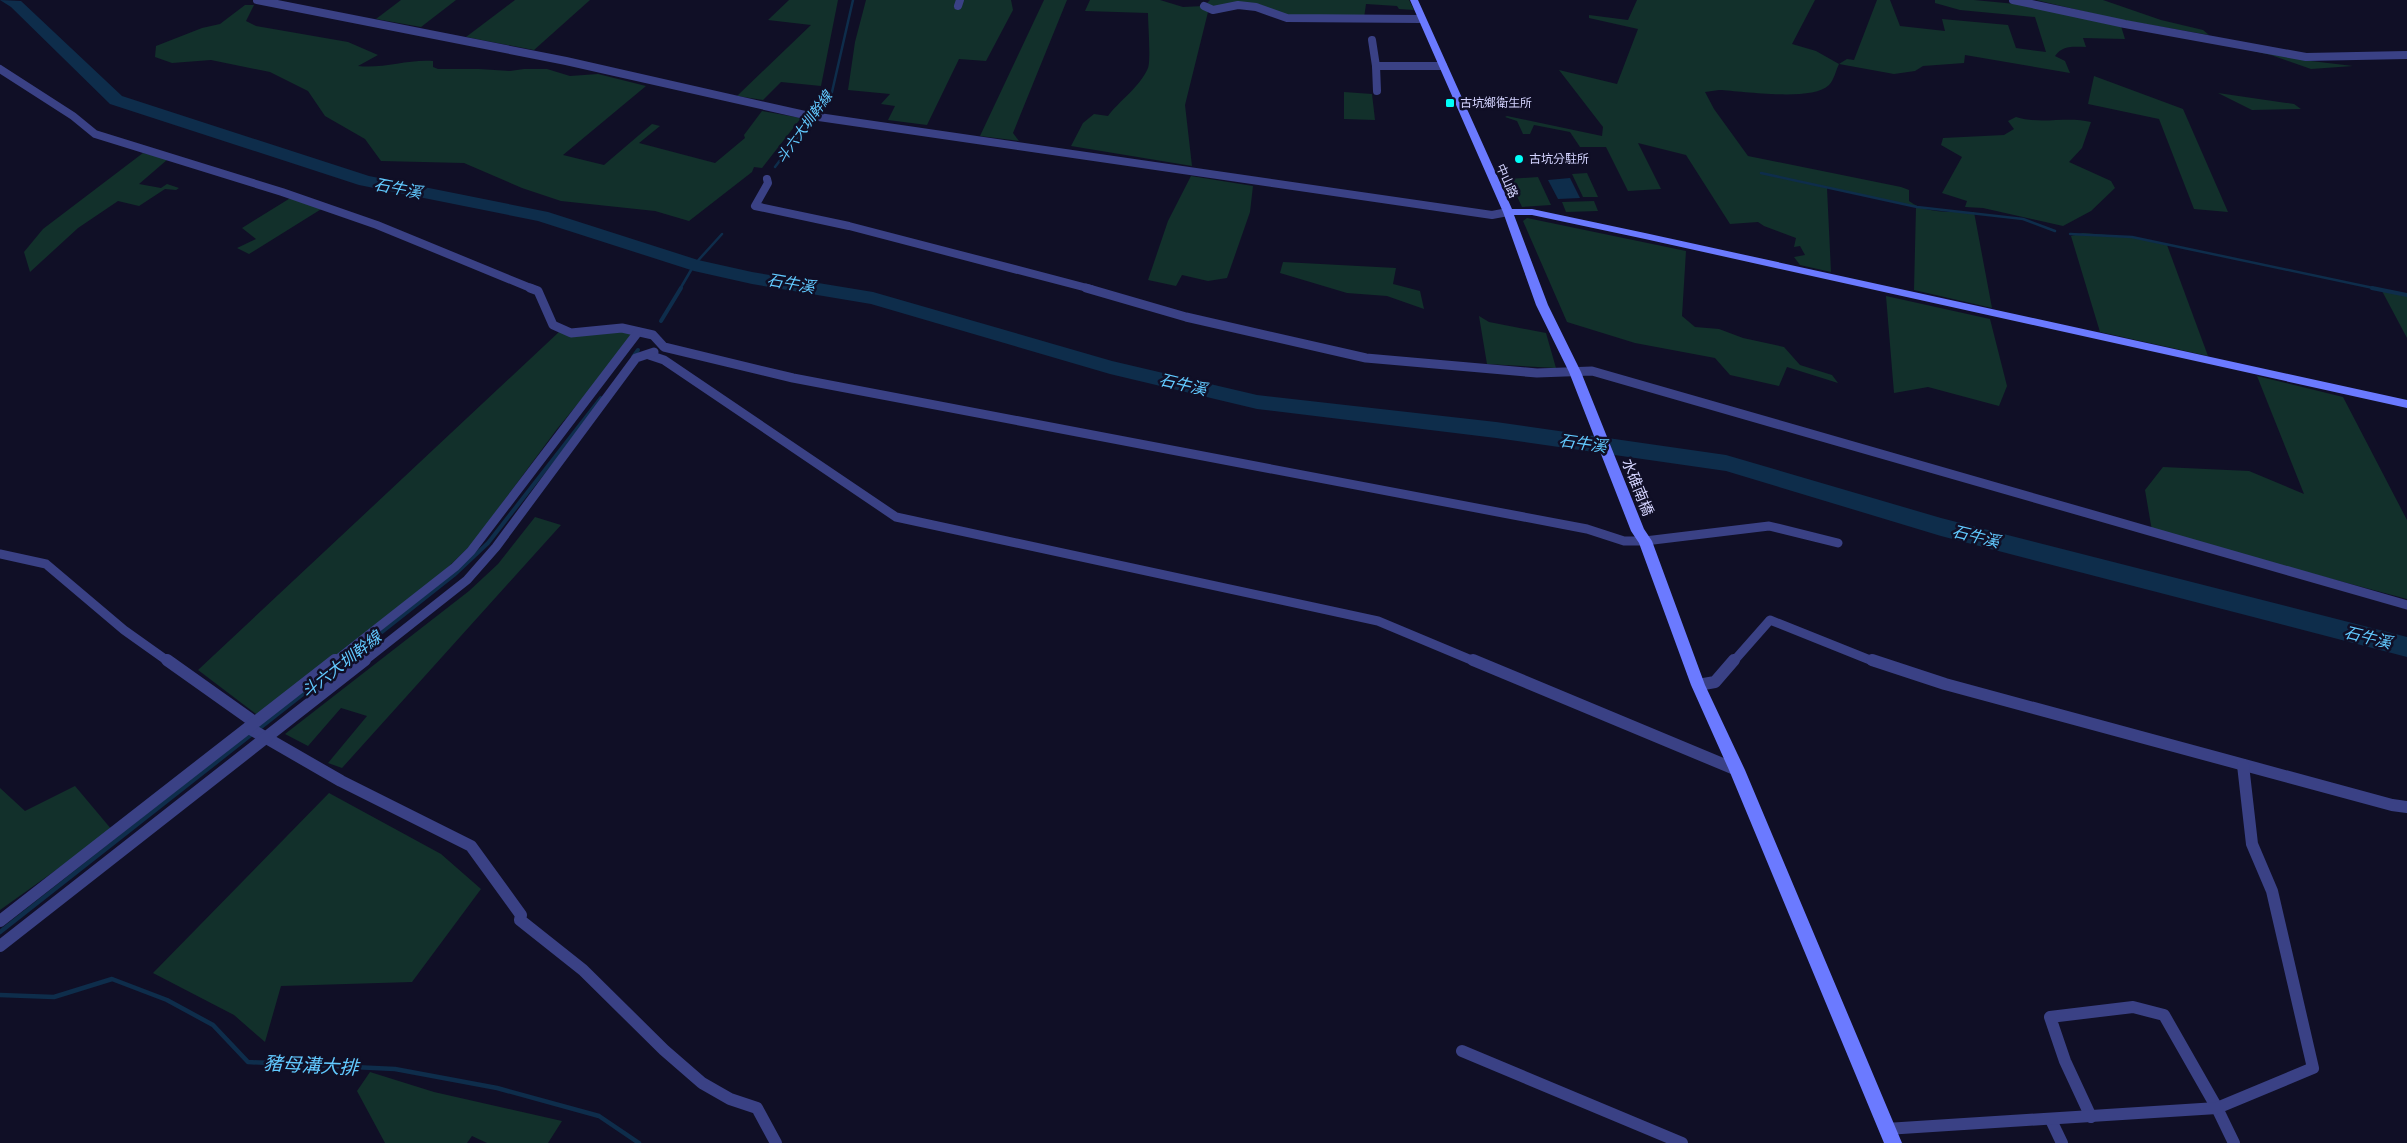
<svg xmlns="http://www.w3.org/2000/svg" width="2407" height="1143" viewBox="0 0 2407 1143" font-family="'Asap Condensed','Noto Sans TC',sans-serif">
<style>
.green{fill:#12302b}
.water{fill:#0e2d4b}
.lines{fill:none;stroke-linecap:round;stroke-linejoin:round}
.stream-far2{stroke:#0e2d4b;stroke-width:2.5}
.stream-far1{stroke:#0e2d4b;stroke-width:4}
.stream{stroke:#0e2d4b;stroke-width:4.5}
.river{fill:#0e2d4b;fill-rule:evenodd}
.street-far2{stroke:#3a4185;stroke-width:8}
.street-far1{stroke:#3a4185;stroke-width:9}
.street{stroke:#3a4185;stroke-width:12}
.secondary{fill:#6b7aff;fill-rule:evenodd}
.poi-dot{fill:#00fff8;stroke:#100f26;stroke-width:2}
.labels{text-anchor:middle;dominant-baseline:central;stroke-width:5;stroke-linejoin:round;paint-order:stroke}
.far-poi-label{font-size:12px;fill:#d4d4ff;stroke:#100f26;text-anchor:start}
.far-street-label{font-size:12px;fill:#d4d4ff;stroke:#100f26}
.far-water-label{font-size:14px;font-style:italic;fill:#62caff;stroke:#100f26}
.street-label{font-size:15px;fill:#d4d4ff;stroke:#100f26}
.water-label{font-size:16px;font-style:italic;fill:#62caff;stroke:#100f26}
.near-water-label{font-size:19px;font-style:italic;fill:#62caff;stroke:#100f26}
</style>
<rect width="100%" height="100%" fill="#100f26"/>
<g class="green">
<path d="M401 0H456L421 27 376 19Z"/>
<path d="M515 0H590L534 50 466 37Z"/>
<path d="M789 0H838L821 86 781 82 763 100 737 96 811 25 768 20Z"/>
<path d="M866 0H1011L1013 10 986 61 959 59 927 125 888 120 895 106 881 104 890 94 848 90 855 42Z"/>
<path d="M1044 0H1067L1013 133 1019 141 980 136Z"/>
<path d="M1090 0H1160L1183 7 1204 6 1210 0H1409L1414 10 1399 9 1397 6 1366 4 1364 18C1339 17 1314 18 1290 16 1259 13 1238 0 1208 12L1185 105 1192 166 1071 146 1083 123 1094 114 1108 116C1120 100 1140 87 1148 68 1151 60 1148 24 1148 13L1085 11Z"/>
<path d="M1637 0H1815L1792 44 1816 51 1839 64 1847 59 1854 60 1877 0H1890L1900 26 1945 31 1942 19 2008 25 2016 48 2046 52 2035 17 1960 10 1935 3V0H1974L2026 5 2121 26 2125 39 2083 38 2086 47C2073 47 2063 45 2055 56L2065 61 2070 73 1965 55 1964 63 1923 66 1915 71 1894 74 1839 64C1836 70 1834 80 1829 85 1812 102 1743 91 1719 90L1705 92 1714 109 1748 156 1901 187 1909 190V201C1925 214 1954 212 1974 212L1992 308 1914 290 1916 207 1827 188 1831 272 1800 265 1794 257 1805 255 1800 246 1794 247 1796 238 1764 226 1758 222 1730 224 1686 155 1638 143 1661 189 1628 191 1606 147H1580L1570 132 1534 125 1530 134H1523L1517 121 1505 117 1507 116 1602 136 1603 127 1559 70 1617 84 1638 29 1589 18V15L1628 20Z"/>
<path d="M2036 0H2103L2161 20 2203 30 2209 35 2116 19Z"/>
<path d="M245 5H254L246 21 256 26 348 42 378 55 358 66C383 69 408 59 433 61V67L438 69H479L510 71 524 69H547L570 76 598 74 646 86 563 155 604 165 652 124 660 126 639 143 715 163 745 138 744 135 762 111 801 118 762 168 754 167 752 172 689 221 655 211 561 201 522 188 464 163 381 161 365 139 325 116 308 91 270 72 211 60 172 63 155 57 156 46 202 28 220 24Z"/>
<path d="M2218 41 2311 61 2353 66 2311 69 2271 55 2217 43Z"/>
<path d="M2094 76 2183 109 2228 212 2194 209 2159 119 2088 104Z"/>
<path d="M1344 92 1372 94 1375 120 1344 119Z"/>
<path d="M2218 93 2294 104 2301 109 2252 110Z"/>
<path d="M2016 117C2041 125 2066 116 2091 122L2082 148 2069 162 2111 181 2115 188 2091 211 2063 226 1983 208 1965 207 1967 201 1942 193 1962 157 1941 145 1943 138 2004 135 2014 129 2008 121Z"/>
<path d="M143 153 168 159 139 184 161 188 167 184 179 188 176 190 165 189 139 206 118 201 78 228 30 272 24 252 43 229Z"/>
<path d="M1587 173 1598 197H1583L1572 174Z"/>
<path d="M1191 176 1253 186 1250 212 1227 278 1208 281 1182 275 1176 286 1148 280 1168 221Z"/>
<path d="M1538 177 1551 205 1522 207 1509 179Z"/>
<path d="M292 197 323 208 249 254 237 248 256 239 242 228Z"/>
<path d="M1594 201 1598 211 1566 212 1562 202Z"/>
<path d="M1527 218 1686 251 1682 316 1695 327 1719 329 1743 338 1784 347 1800 365 1832 375 1838 383 1787 367 1779 386 1730 375 1715 358 1635 343 1567 322 1523 221Z"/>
<path d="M2083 233 2132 237 2167 245 2208 356 2100 332 2071 236Z"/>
<path d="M1283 262 1396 268 1393 284 1420 291 1424 309 1387 296 1347 293 1280 273Z"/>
<path d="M2381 289 2407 294V338Z"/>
<path d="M1886 296 1990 319 2007 386 1999 406 1928 387 1894 393Z"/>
<path d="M1479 316 1489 322 1546 333 1556 368 1487 364Z"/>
<path d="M560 331 637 332 557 429 472 544 442 573 260 717 198 670Z"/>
<path d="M2257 376 2343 397 2407 520V599L2152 531 2145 490 2163 467 2249 471 2304 494Z"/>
<path d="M535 517 561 525 342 768 328 763 367 716 341 708 308 746 285 734 469 591 498 564Z"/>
<path d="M75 786 112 830 0 910V788L25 811Z"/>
<path d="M329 793 441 854 481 889 412 982 281 986 265 1042 234 1015 153 973Z"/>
<path d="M370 1072 434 1092 562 1121 548 1143H487L472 1136 467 1143H385L357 1091Z"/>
</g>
<path class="water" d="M1570 178 1580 198 1558 199 1548 180Z"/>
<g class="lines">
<g class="stream-far2">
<path d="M775 167 832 92 853 0"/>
<path d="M1761 173 1917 207 2023 219 2055 231"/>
<path d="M2070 234 2132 237 2378 289"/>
<path d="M680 289 694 265 722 234"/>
</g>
<g class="stream-far1">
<path d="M2372 288 2407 295"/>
<path d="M661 321 681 288"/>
<path d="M633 357 638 350"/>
<path d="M344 662 454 575 488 543 601 398"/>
</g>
<g class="stream">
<path d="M0 932 346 660"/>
<path d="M0 995 54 997 112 979 167 1000 213 1025 248 1062 395 1069 497 1088 599 1116 639 1143"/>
</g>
<path class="river" d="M0 0 21 1 122 96 369 176 548 212 698 260 752 272 873 292 1112 361 1257 395 1496 422 1726 455 1941 518 2407 637V657L1941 536 1726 471 1496 438 1257 409 1110 374 871 304 752 284 694 271 538 221 359 185 110 104 11 7Z"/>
<g class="street-far2">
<path d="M257 0 566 61 805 115 1492 215 1508 212"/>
<path d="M2013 0 2125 24 2306 57 2407 55"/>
<path d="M958 6 960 0"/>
<path d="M1204 6 1213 10 1238 5 1256 7 1287 18 1421 19"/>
<path d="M1372 40 1376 66"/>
<path d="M0 69 73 116 95 134 282 192 377 225 533 289"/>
<path d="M1377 91 1376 66H1443"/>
<path d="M767 179 768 183 755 206 849 226 1091 289"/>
</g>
<g class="street-far1">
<path d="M530 288 538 291 553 325 571 333 622 328 653 335 664 347 793 378 1587 529 1624 541H1645L1769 526 1838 543"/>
<path d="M1086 288 1186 317 1366 358 1537 373 1592 371 2407 605"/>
<path d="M649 355 664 360 896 517 1378 621 1476 662"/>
<path d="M0 554 46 564 124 630 169 662"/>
<path d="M334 662 455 567 471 551 638 332"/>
<path d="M363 662 467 580 496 547 636 358 654 352"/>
<path d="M1733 662 1770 620 1875 662"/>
</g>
<g class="street">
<path d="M167 660 253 721 249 728 341 781 471 846 521 915 520 920 583 970 664 1050 702 1083 730 1099 757 1108 776 1143"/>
<path d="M1473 660 1737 770"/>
<path d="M1872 660 1945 684 2392 805 2407 807"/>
<path d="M1698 685 1715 682 1734 660"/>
<path d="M0 921 335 660"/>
<path d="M0 946 365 660"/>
<path d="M1462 1051 1682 1143"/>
<path d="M2091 1117 2065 1061 2050 1017 2133 1007 2164 1015 2217 1108 2234 1143"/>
<path d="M2051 1120 2062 1143"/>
<path d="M1886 1129 2217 1108 2313 1068 2272 891 2252 844 2243 765"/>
</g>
<path class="secondary" d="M1410 0H1418L1512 209H1532L1645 233 2407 400V408L1645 239 1532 215H1514L1548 305 1581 372 1644 529 1652 541 1705 685 1745 770 1902 1143H1884L1729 770 1691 685 1639 543 1631 531 1569 372 1536 305 1503 212Z"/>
</g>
<g class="poi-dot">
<rect x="1445" y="98" width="10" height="10" rx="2.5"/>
<circle cx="1519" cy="159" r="5"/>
</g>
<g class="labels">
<g class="far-poi-label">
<text x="1460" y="103">古坑鄉衛生所</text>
<text x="1529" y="159">古坑分駐所</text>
</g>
<g class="far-street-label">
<text transform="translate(1507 181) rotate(66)">中山路</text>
</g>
<g class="far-water-label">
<text transform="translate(804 127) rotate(-54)">斗六大圳幹線</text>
</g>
<g class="street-label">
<text transform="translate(1638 487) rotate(68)">水碓南橋</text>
</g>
<g class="water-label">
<text transform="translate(398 188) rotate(11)">石牛溪</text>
<text transform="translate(791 283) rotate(10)">石牛溪</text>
<text transform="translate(1183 384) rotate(13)">石牛溪</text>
<text transform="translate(1583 443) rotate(8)">石牛溪</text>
<text transform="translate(1976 536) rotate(14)">石牛溪</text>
<text transform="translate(2368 637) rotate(14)">石牛溪</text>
<text transform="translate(341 664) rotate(-38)">斗六大圳幹線</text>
</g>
<g class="near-water-label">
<text transform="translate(311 1065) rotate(3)">豬母溝大排</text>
</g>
</g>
</svg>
